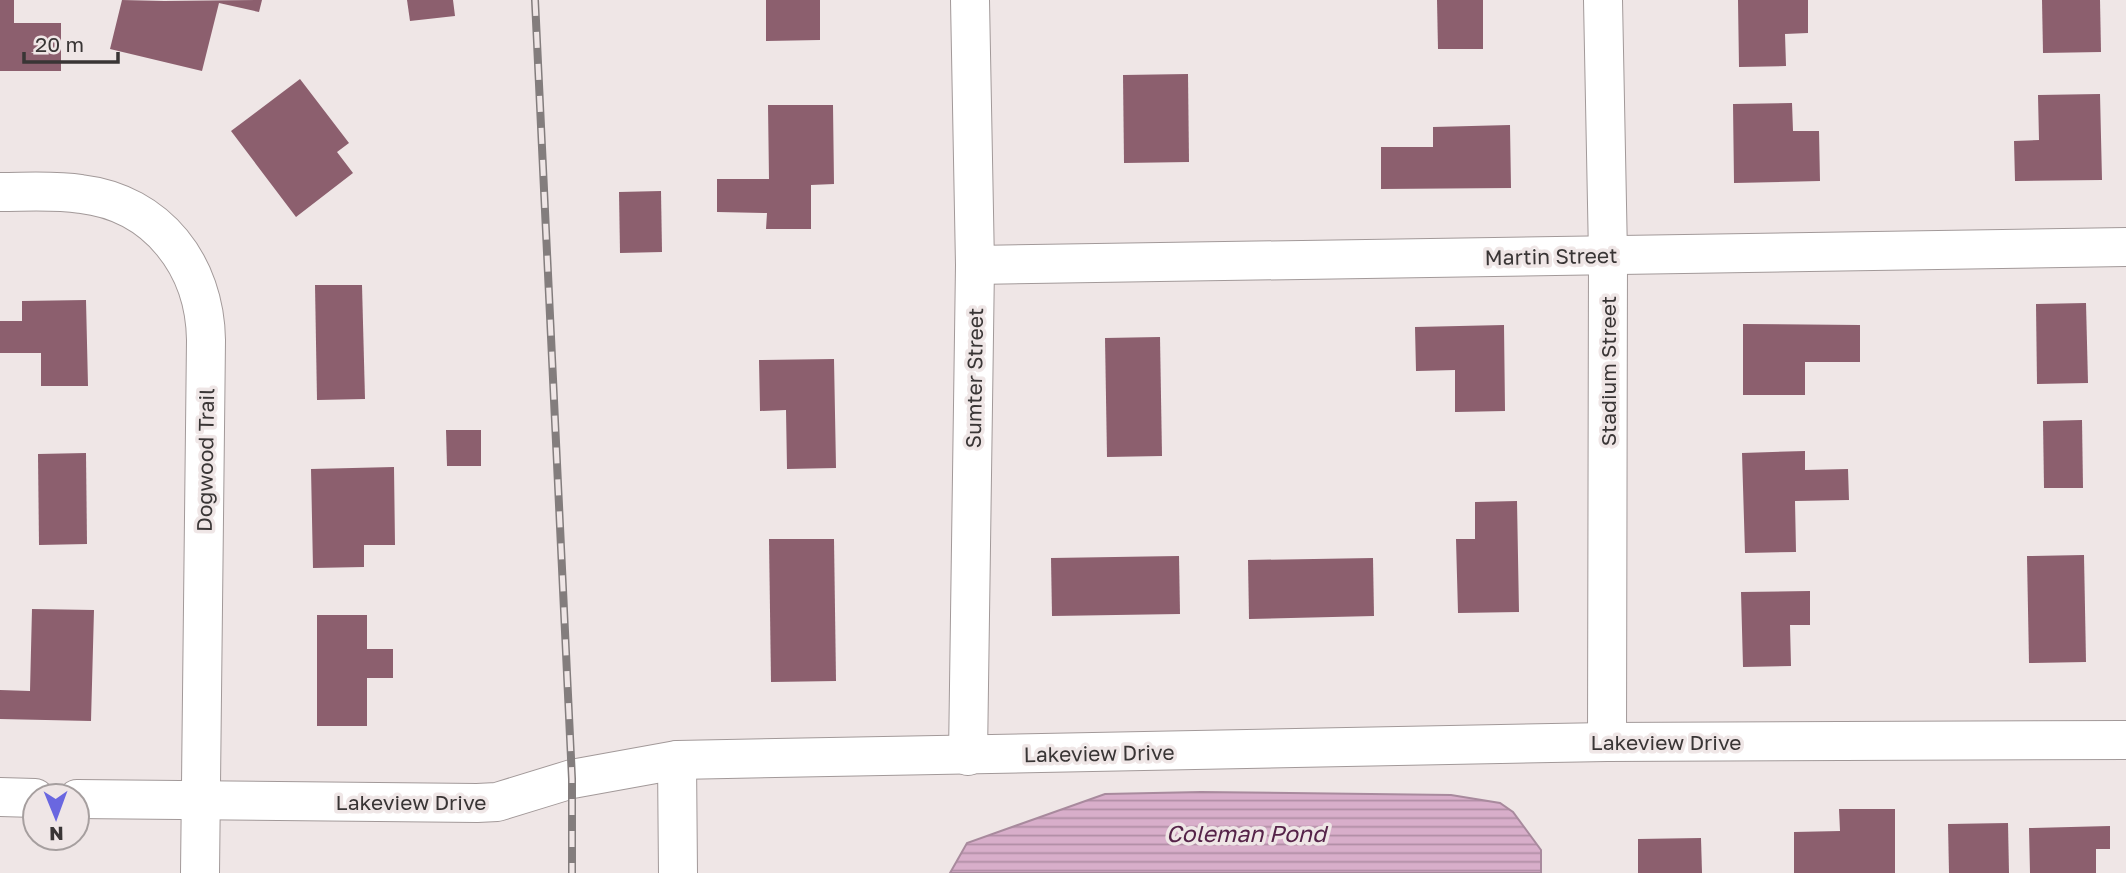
<svg xmlns="http://www.w3.org/2000/svg" width="2126" height="873" viewBox="0 0 2126 873" font-family="'Golos Text',sans-serif">
<style>
.water{fill:url(#water-rules);stroke:#a88a9d;stroke-width:2}
.building{fill:#8c5f6e}
.lines{fill:none;stroke-linecap:round;stroke-linejoin:round}
.minor-casing{stroke:#a29999;stroke-width:40}
.minor{stroke:#fff;stroke-width:38}
.rail-casing{stroke:#837d7d;stroke-width:8}
.rail{stroke:#efe6e6;stroke-width:5;stroke-dasharray:16;stroke-linecap:butt}
.labels{text-anchor:middle;dominant-baseline:central;stroke-width:7;stroke-linejoin:round;paint-order:stroke}
.street-label{font-size:21px;fill:#393535;stroke:#efe6e6}
.water-label{font-size:23px;font-style:italic;fill:#562349;stroke:#efe6e6}
</style>
<defs>
<pattern id="water-rules" width="6" height="5" patternUnits="userSpaceOnUse" patternTransform="scale(1.75)"><rect width="6" height="5" fill="#d8aeca"/><path d="M0 2.5h6" fill="none" stroke="#b08ea5"/></pattern>
</defs>
<rect width="100%" height="100%" fill="#efe6e6"/>
<path class="water" d="M1201 792 1451 795 1500 803 1513 812 1541 850V873H950L967 843 1105 794Z"/>
<g class="building">
<path d="M0 0H14V23H61V71H0Z"/>
<path d="M122 0 164 1 262 0 259 12 219 3 202 71 110 49Z"/>
<path d="M407 0H453L455 16 410 21Z"/>
<path d="M766 0H820V40L766 41Z"/>
<path d="M1437 0H1483V49H1438Z"/>
<path d="M1738 0H1808V33L1785 34 1786 66 1739 67Z"/>
<path d="M2042 0H2100L2101 52 2043 53Z"/>
<path d="M1188 74 1189 162 1124 163 1123 75Z"/>
<path d="M300 79 349 143 337 152 353 173 296 217 231 131Z"/>
<path d="M2100 94 2102 180 2015 181 2014 141 2039 140 2038 95Z"/>
<path d="M1792 103 1793 131H1819L1820 181 1734 183 1733 104Z"/>
<path d="M768 105H833L834 184 811 185V229H766L767 213 717 212V179H769Z"/>
<path d="M1510 125 1511 188 1381 189V147H1433V127Z"/>
<path d="M661 191 662 252 620 253 619 192Z"/>
<path d="M315 285H362L365 399 317 400Z"/>
<path d="M86 300 88 386H41V353H0V321H22V301Z"/>
<path d="M2086 303 2088 383 2037 384 2036 304Z"/>
<path d="M1743 324 1860 325V362H1805V395H1743Z"/>
<path d="M1504 325 1505 411 1455 412V370L1416 371 1415 327Z"/>
<path d="M1160 337 1162 456 1107 457 1105 338Z"/>
<path d="M834 359 836 468 787 469 786 410 760 411 759 360Z"/>
<path d="M2082 420 2083 488H2044L2043 421Z"/>
<path d="M446 430H481V466H447Z"/>
<path d="M1805 451V470L1848 469 1849 500 1795 501 1796 552 1745 553 1742 453Z"/>
<path d="M86 453 87 544 39 545 38 454Z"/>
<path d="M394 467 395 545H364V567L313 568 311 469Z"/>
<path d="M1517 501 1519 612 1458 613 1456 539H1475V502Z"/>
<path d="M769 539H834L836 681 771 682Z"/>
<path d="M2084 555 2086 662 2029 663 2027 556Z"/>
<path d="M1179 556 1180 614 1052 616 1051 558Z"/>
<path d="M1373 558 1374 616 1249 619 1248 560Z"/>
<path d="M1810 591V625H1790L1791 666 1743 667 1741 592Z"/>
<path d="M32 609 94 610 91 721 0 719V690L30 691Z"/>
<path d="M317 615H367V649H393V678H367V726H317Z"/>
<path d="M1839 809H1895V873H1794V832L1840 831Z"/>
<path d="M2008 823 2009 873H1949L1948 824Z"/>
<path d="M2110 826V849H2096V873H2030L2029 828Z"/>
<path d="M1701 838 1702 873H1638V839Z"/>
</g>
<g class="lines">
<g class="minor-casing">
<g id="minor">
<path d="M1603 0 1608 255 1607 742"/>
<path d="M0 192C27 192 55 190 81 194 158 203 205 266 206 340L200 873"/>
<path d="M975 265 2126 247"/>
<path d="M968 756 975 265 970 0"/>
<path d="M677 760 678 873"/>
<path d="M0 797 35 798"/>
<path d="M77 799 477 803 497 802 572 779 677 760 1607 742 2126 740"/>
</g>
</g>
<use href="#minor" class="minor"/>
<g class="rail-casing">
<path id="rail" d="M535 0 572 779V873"/>
</g>
<use href="#rail" class="rail"/>
</g>
<g class="labels">
<g class="street-label">
<text transform="translate(1551 256) rotate(-1)">Martin Street</text>
<text transform="translate(1608 371) rotate(-90)">Stadium Street</text>
<text transform="translate(974 378) rotate(-89)">Sumter Street</text>
<text transform="translate(205 460) rotate(-89)">Dogwood Trail</text>
<text x="1666" y="742">Lakeview Drive</text>
<text transform="translate(1099 753) rotate(-1)">Lakeview Drive</text>
<text x="411" y="802">Lakeview Drive</text>
</g>
<g class="water-label">
<text x="1246" y="833">Coleman Pond</text>
</g>
</g>
<g transform="translate(56 817) rotate(179)"><circle r="33" fill="#efe6e6" stroke="#a69f9f" stroke-width="2"/>
<path d="M0-5L12 26L0 18L-12 26Z" fill="#6a67e0"/>
<text y="-10" font-size="19" font-weight="bold" text-anchor="middle" fill="#393535">N</text>
</g>
<path d="M24 52v10h94v-10" fill="none" stroke="#393535" stroke-width="3.5"/>
<text x="35" y="52" font-size="21" fill="#393535" stroke="#efe6e6" stroke-width="5" paint-order="stroke">20 m</text>
</svg>
